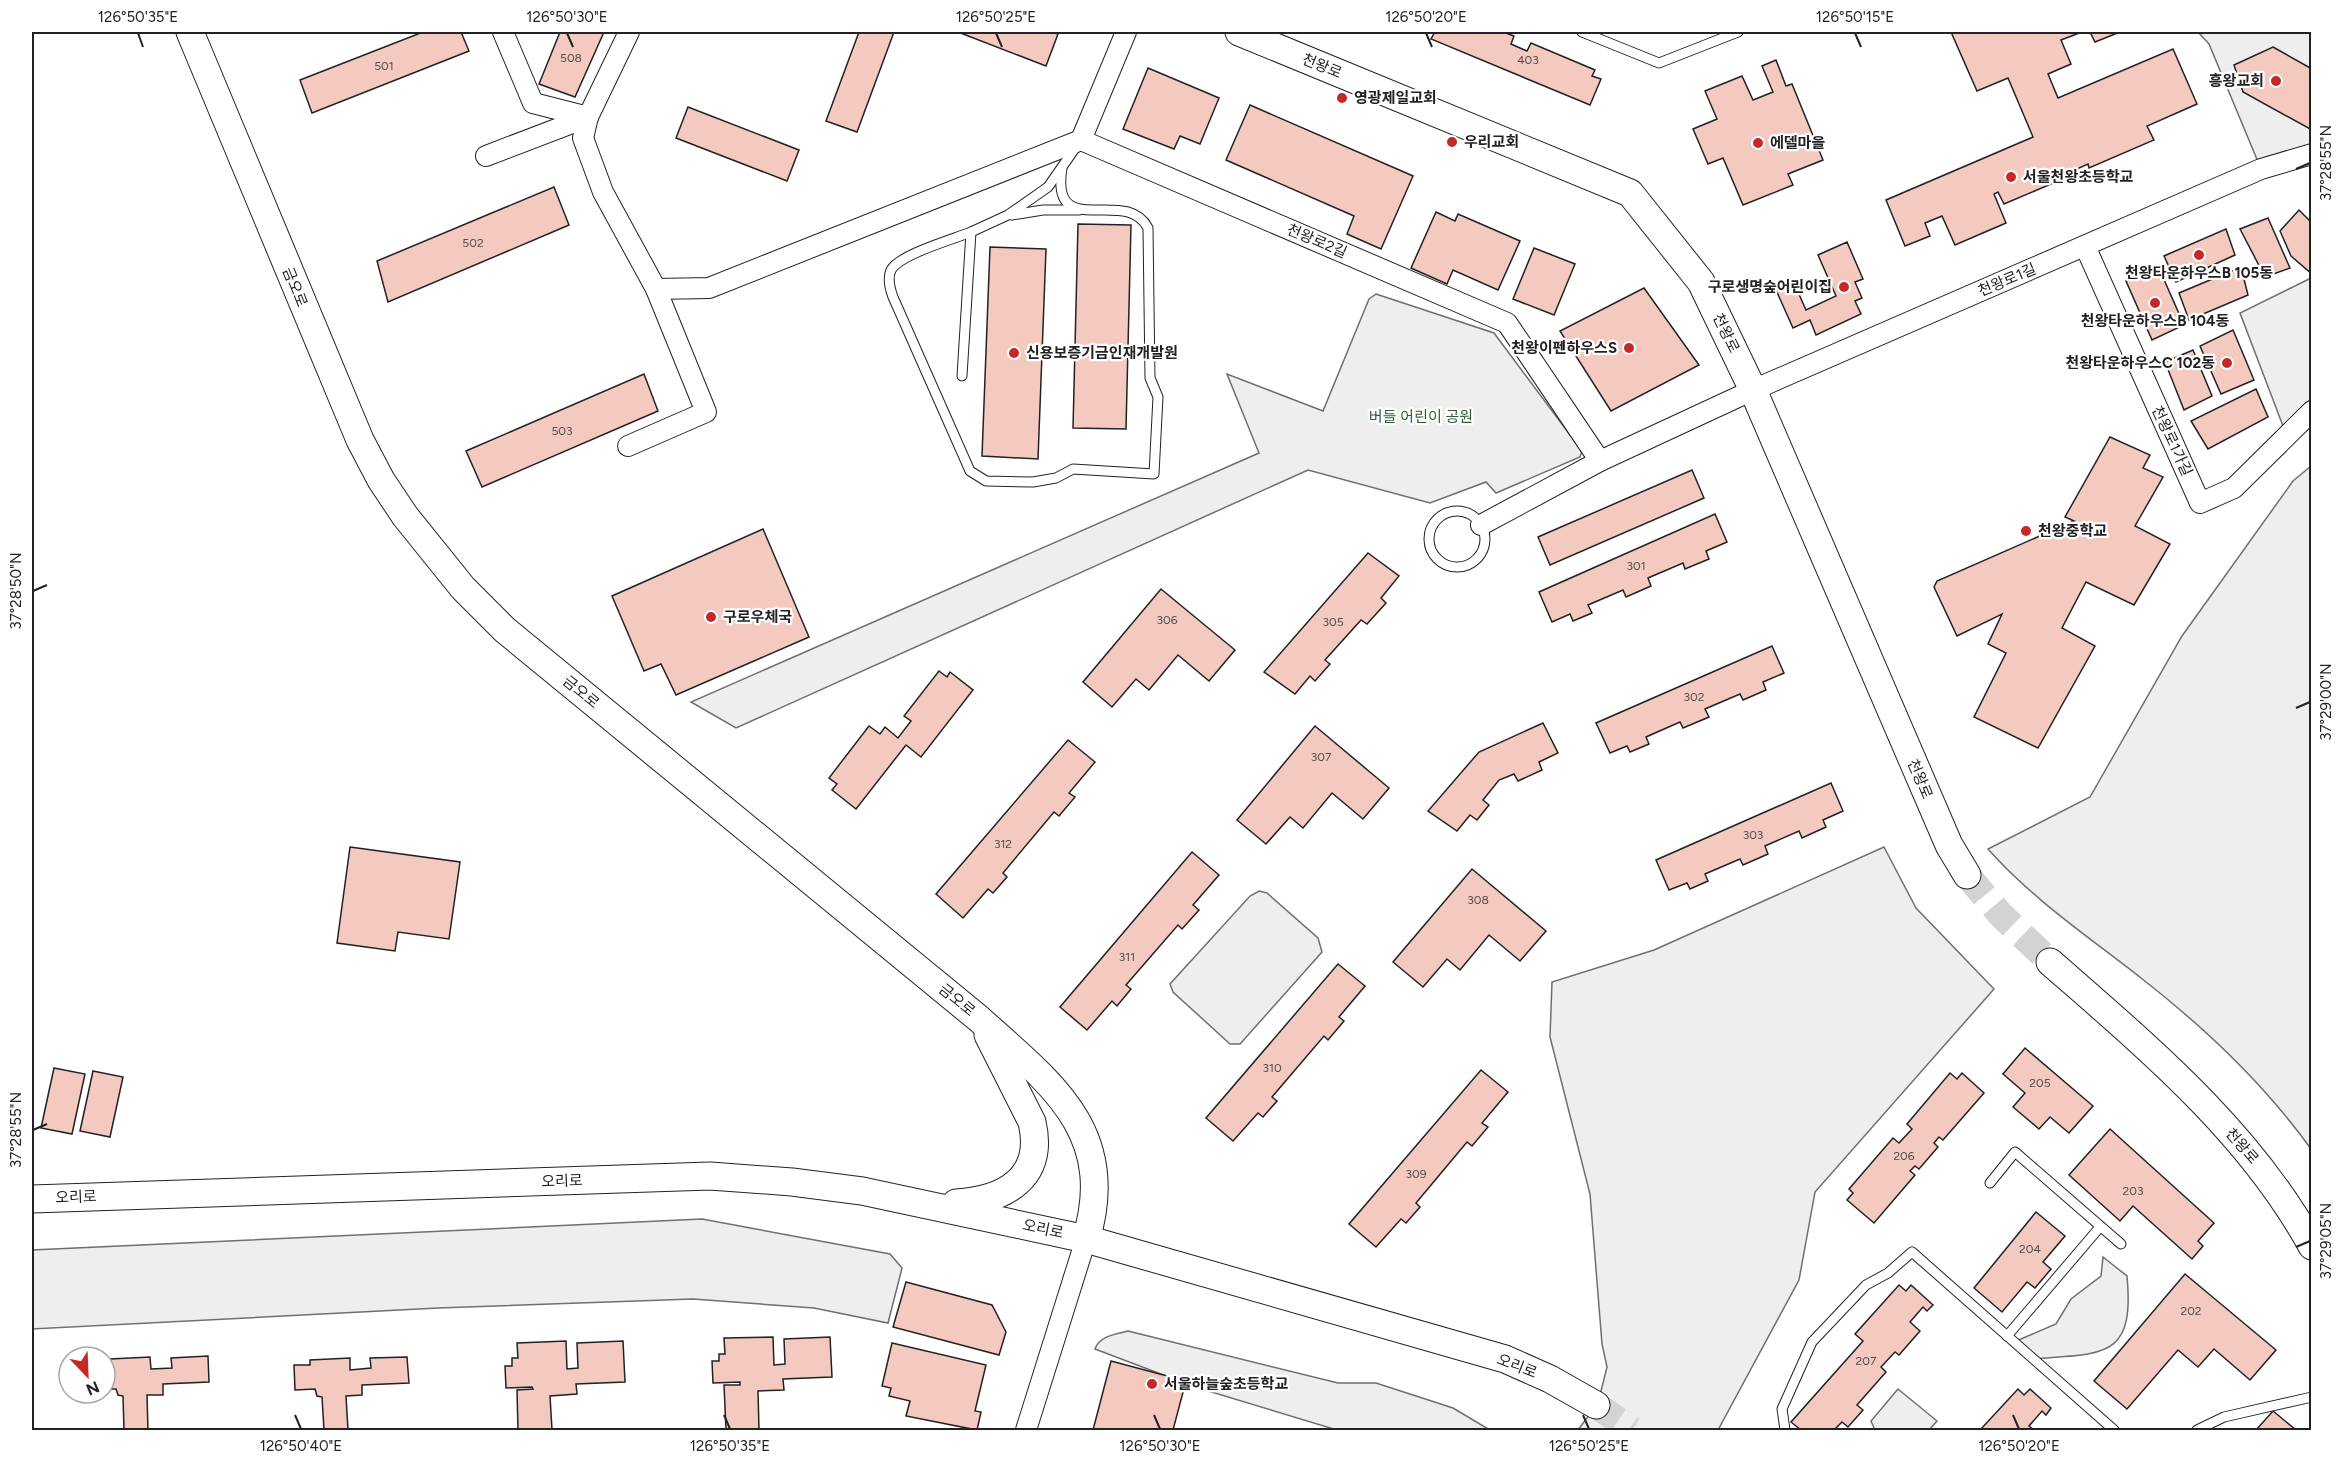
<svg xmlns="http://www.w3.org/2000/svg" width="2343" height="1462" viewBox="0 0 2343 1462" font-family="Figtree,'Noto Sans KR',sans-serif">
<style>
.green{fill:#eee;stroke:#6f6f6f;stroke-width:1.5}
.building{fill:#f3c9c0;stroke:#222;stroke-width:1.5}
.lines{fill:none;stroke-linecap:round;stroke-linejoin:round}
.secondary-tunnel{stroke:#d3d3d3;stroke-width:27;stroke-dasharray:27 14;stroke-linecap:butt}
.lane-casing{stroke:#222;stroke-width:11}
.street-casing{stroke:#222;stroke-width:22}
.secondary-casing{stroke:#222;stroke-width:29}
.lane{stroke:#fff;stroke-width:9}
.street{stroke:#fff;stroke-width:20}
.secondary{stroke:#fff;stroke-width:27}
.ticks{fill:none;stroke:#222;stroke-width:2}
.poi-dot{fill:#c62828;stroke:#fff;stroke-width:2}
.labels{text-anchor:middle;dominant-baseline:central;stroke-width:4.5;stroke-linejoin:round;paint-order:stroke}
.number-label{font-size:12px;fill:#564c4a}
.street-label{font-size:15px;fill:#222;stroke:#fff}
.poi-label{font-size:15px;font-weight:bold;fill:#222;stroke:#fff;text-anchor:start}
.park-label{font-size:15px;fill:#2f5e38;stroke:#fff}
.neatline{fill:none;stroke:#222;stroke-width:2}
.ticks-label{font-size:15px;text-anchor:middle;fill:#222}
</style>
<rect width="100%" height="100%" fill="#fff"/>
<g class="green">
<path d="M2198 32H2311V153L2261 169 2209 44Z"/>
<path d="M2309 279 2311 282V399L2283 426 2240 313Z"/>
<path d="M1376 294 1494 333 1582 451 1580 457 1496 493 1486 482 1430 503 1308 470 736 728 691 702 1259 453 1227 374 1323 411 1369 299Z"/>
<path d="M2311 466V1149C2265 1085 2204 1027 2141 978 2089 937 2032 899 1988 849L2090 797 2182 636 2293 481Z"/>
<path d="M1884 847 1916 908 1994 989 1815 1192 1799 1280 1718 1430H1578L1598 1403 1607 1367 1602 1344 1590 1194 1550 1037 1552 982 1654 950Z"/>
<path d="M1259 891 1267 893 1318 938 1322 952 1240 1044H1230L1173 992 1170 984 1250 896Z"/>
<path d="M702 1219 890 1254 902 1268 888 1323 814 1308 693 1299 438 1308 32 1329V1250Z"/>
<path d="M2103 1257 2127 1276C2135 1360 2103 1353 2033 1359L2014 1342 2056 1324 2071 1299 2101 1276Z"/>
<path d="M1128 1331 1338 1383H1376L1453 1408 1490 1430H1337L1195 1387 1095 1349C1099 1336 1116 1334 1128 1331Z"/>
<path d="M1898 1389 1937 1421 1929 1430H1875L1871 1421Z"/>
</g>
<g class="building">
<path d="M423 32H461L469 51 312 113 300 80Z"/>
<path d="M560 32H604L575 97 539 84Z"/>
<path d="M859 32H894L857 132 826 121Z"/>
<path d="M958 32H1051L1058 34 1046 66Z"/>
<path d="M1435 32H1503L1514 36 1511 44 1527 51 1531 43 1595 70 1592 76 1601 79 1590 105 1431 39Z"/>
<path d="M1951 32H2082L2061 40 2071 64 2048 74 2058 98 2173 49 2197 104 2147 126 2154 140 2089 168 2088 164 2054 179 2056 182 2004 204 1998 192 1994 194 2006 223 1955 245 1942 216 1925 223 1930 236 1905 246 1886 200 2033 137 2008 78 1977 91Z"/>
<path d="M2090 32H2120L2095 42Z"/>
<path d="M2273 47 2312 69V130L2243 92 2234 65Z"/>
<path d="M1776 60 1786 86 1792 84 1823 160 1788 174 1793 185 1743 205 1723 158 1708 164 1693 129 1717 119 1705 91 1742 76 1753 100 1773 92 1762 66Z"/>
<path d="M1148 68 1219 98 1200 144 1180 136 1174 149 1123 129Z"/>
<path d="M1250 105 1413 176 1381 249 1347 234 1354 216 1226 160Z"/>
<path d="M688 107 799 150 787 181 676 138Z"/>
<path d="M554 187 569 225 388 302 377 261Z"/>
<path d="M2299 210 2312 223V274L2291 256 2280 231Z"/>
<path d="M1436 212 1455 221 1458 214 1520 241 1498 290 1453 270 1447 284 1411 268Z"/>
<path d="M2268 218 2290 268 2265 277 2240 229Z"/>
<path d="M1078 224 1131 225 1126 429 1073 428Z"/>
<path d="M2226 229 2235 255 2176 282 2164 256Z"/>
<path d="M1847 242 1863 279 1855 282 1862 298 1855 301 1861 314 1816 335 1810 320 1793 328 1776 290 1794 283 1806 310 1836 296 1818 255Z"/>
<path d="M990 247 1046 249 1038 459 982 456Z"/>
<path d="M1534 248 1575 264 1554 315 1513 299Z"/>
<path d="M2158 266 2184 325 2152 340 2126 281Z"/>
<path d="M2241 267 2248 295 2189 320 2179 293Z"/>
<path d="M1644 288 1699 365 1611 411 1560 331Z"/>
<path d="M2233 330 2254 380 2221 394 2200 346Z"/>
<path d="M2193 350 2212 396 2184 410 2165 362Z"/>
<path d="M644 374 658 411 482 487 466 451Z"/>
<path d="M2256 389 2268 417 2208 449 2191 421Z"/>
<path d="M2110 437 2150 455 2143 468 2163 477 2135 526 2170 544 2134 605 2086 582 2062 628 2095 646 2038 748 1974 717 2006 653 1988 644 2002 614 1957 636 1934 587 1937 581 2074 521 2065 517Z"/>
<path d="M1692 470 1704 498 1550 565 1538 537Z"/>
<path d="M1715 514 1727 542 1706 551 1709 559 1685 569 1683 563 1648 578 1651 586 1626 597 1623 590 1588 605 1592 613 1573 621 1570 614 1552 622 1539 592Z"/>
<path d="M763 529 809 637 676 695 661 664 644 671 612 596Z"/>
<path d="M1368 553 1399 576 1381 598 1386 603 1367 624 1361 620 1325 660 1330 664 1315 681 1310 676 1295 694 1264 672Z"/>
<path d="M1161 589 1235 650 1209 681 1178 655 1149 690 1136 679 1112 707 1083 682Z"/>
<path d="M1772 646 1784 673 1763 682 1766 690 1743 700 1740 694 1705 709 1709 717 1683 728 1680 722 1646 737 1649 744 1630 752 1627 746 1610 753 1596 723Z"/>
<path d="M939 671 947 677 950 672 973 690 921 757 906 745 856 809 832 790 837 784 829 778 869 726 880 734 885 727 898 738 911 721 904 716Z"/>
<path d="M1543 723 1558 753 1539 762 1542 770 1518 781 1514 774 1499 780 1483 800 1489 805 1477 820 1470 815 1457 831 1428 811 1479 752Z"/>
<path d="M1315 726 1389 788 1363 819 1332 793 1303 828 1290 817 1266 844 1237 820Z"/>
<path d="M1068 740 1095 762 1069 793 1075 797 1059 816 1054 812 1003 873 1007 877 993 893 988 889 963 918 936 894Z"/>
<path d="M1831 783 1843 811 1823 820 1826 827 1802 838 1799 831 1765 846 1768 854 1743 865 1740 859 1705 874 1708 881 1690 889 1687 883 1669 890 1656 860Z"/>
<path d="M350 847 460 862 449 939 398 932 395 951 337 943Z"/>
<path d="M1192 852 1219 875 1193 905 1199 910 1182 929 1178 925 1126 985 1131 989 1117 1006 1112 1001 1087 1030 1060 1007Z"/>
<path d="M1472 869 1546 931 1520 961 1489 935 1460 970 1447 959 1423 987 1393 962Z"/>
<path d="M1338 964 1365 986 1339 1017 1344 1021 1328 1040 1324 1036 1272 1097 1277 1101 1263 1117 1258 1113 1233 1141 1206 1118Z"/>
<path d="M2025 1048 2093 1106 2069 1133 2050 1117 2039 1129 2013 1107 2025 1093 2003 1074Z"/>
<path d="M54 1068 85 1074 72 1134 41 1128Z"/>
<path d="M1481 1070 1508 1092 1482 1123 1488 1127 1472 1146 1467 1142 1416 1203 1420 1207 1406 1223 1401 1219 1376 1247 1349 1224Z"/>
<path d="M93 1071 123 1077 110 1137 80 1131Z"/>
<path d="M1950 1073 1957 1079 1962 1073 1984 1093 1943 1140 1939 1137 1934 1143 1938 1147 1919 1169 1915 1166 1910 1171 1915 1175 1874 1223 1847 1200 1853 1193 1849 1189 1893 1138 1899 1143 1912 1129 1907 1124Z"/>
<path d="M2110 1129 2214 1223 2198 1241 2203 1246 2192 1259 2133 1206 2120 1221 2069 1175Z"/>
<path d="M2036 1212 2065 1236 2043 1262 2051 1269 2035 1288 2027 1282 2002 1312 1974 1288Z"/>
<path d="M2185 1274 2276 1350 2250 1380 2214 1349 2198 1367 2178 1350 2127 1409 2094 1381Z"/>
<path d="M906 1282 992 1305 1006 1332 999 1355 893 1327Z"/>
<path d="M1899 1285 1906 1291 1911 1285 1933 1305 1927 1311 1923 1307 1910 1322 1920 1331 1899 1355 1895 1352 1881 1367 1886 1372 1857 1405 1863 1410 1848 1427 1842 1422 1834 1430H1801L1791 1422 1863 1341 1855 1334Z"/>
<path d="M773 1337 774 1365 785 1364 784 1339 830 1337 832 1377 783 1379 784 1390 758 1391 759 1430H726L724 1385H740V1382L713 1383 712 1361H719V1354H725L724 1338Z"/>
<path d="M566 1341 567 1369 578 1368 577 1343 623 1341 625 1382 576 1384 577 1394 550 1396 552 1430H518L517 1390 533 1389 532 1387 506 1388 505 1366H512V1358H518L517 1343Z"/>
<path d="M892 1343 986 1365 975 1411 981 1412 977 1430 906 1416 910 1401 889 1396 891 1388 882 1386Z"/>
<path d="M208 1356 209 1382 163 1384V1395H147L148 1430H124L123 1396 118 1395 116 1389H105V1364H111L110 1359 150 1357 151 1369 172 1368 171 1358Z"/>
<path d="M407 1357 409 1383 362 1385V1395L346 1396 348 1430H324L322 1397 317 1396 315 1389 295 1390 294 1365H310V1360L350 1358V1370L371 1368 370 1358Z"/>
<path d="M1111 1361 1186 1381 1173 1430H1093Z"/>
<path d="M2018 1389 2024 1395 2030 1389 2051 1408 2046 1415 2042 1411 2029 1426 2034 1430H1980Z"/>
<path d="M2273 1411 2296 1430H2256Z"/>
</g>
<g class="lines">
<g class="secondary-tunnel">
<path d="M1967 875 2000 914 2050 962"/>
<path d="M1596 1405 1632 1430"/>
</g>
<g class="lane-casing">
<g id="lane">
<path d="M1582 32 1659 63 1738 32"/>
<path d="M1012 215 1043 210H1079"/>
<path d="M971 232C954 239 900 254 891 270 887 279 890 289 893 297L970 471 986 481 1033 482 1056 478 1073 469 1154 474 1158 397 1150 378 1148 228C1126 185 1050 243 1062 168"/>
<path d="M962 376 971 232 1008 215 1048 187 1076 147"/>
<circle cx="1457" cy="539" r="28"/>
<path d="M1990 1183 2015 1152 2121 1244"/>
<path d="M2007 1336 2100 1227"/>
<path d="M1785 1430 1782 1409 1812 1342 1866 1285 1888 1273 1912 1252 2114 1430"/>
<path d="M2197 1430 2224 1417 2312 1397"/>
</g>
</g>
<g class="street-casing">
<g id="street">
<path d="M503 32 533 103 588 117"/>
<path d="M629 32 588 117 583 138 603 192 656 289 709 288 1081 140"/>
<path d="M1126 32 1081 140 1507 323 1600 461"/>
<path d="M486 156 588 117"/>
<path d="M2085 246 2200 503 2234 488 2312 411"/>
<path d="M628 446 706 412 656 289"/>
<path d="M1481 525 1600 461 1753 390 2261 169 2312 154"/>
<path d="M1026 1430 1086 1239"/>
</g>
</g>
<g class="secondary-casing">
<g id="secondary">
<path d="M190 32 360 440 381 480 405 516 463 588 505 630 978 1018C1049 1082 1119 1131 1086 1239"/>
<path d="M1239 32 1630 193 1701 282 1753 390 1949 845 1967 875"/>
<path d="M2050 962C2147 1047 2249 1131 2312 1246"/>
<path d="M32 1199 710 1176 792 1182 862 1191 1086 1239 1505 1359 1550 1379 1596 1405"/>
<path d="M956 1203C1005 1200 1045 1178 1032 1122L988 1035"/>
</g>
</g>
<use href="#lane" class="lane"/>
<use href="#street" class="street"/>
<use href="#secondary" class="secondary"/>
</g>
<path class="ticks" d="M138 33 143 47M567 33 573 47M996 33 1002 47M1426 33 1432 47M1855 33 1861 47M2296 169 2310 163M33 591 47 585M2296 708 2310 702M33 1130 47 1124M2296 1247 2310 1241M295 1415 301 1429M724 1415 730 1429M1154 1415 1160 1429M1583 1415 1589 1429M2013 1415 2019 1429"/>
<g class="poi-dot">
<circle cx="2276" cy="81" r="6"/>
<circle cx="1342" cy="98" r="6"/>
<circle cx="1452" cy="142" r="6"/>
<circle cx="1758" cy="143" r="6"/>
<circle cx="2011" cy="177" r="6"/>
<circle cx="2199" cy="255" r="6"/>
<circle cx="1844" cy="287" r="6"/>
<circle cx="2155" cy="303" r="6"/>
<circle cx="1629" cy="348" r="6"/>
<circle cx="1014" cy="353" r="6"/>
<circle cx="2227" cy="363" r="6"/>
<circle cx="2026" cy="531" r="6"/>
<circle cx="711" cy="617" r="6"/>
<circle cx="1152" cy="1384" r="6"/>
</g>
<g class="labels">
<g class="number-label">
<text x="571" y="58">508</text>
<text x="1528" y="60">403</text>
<text x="384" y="66">501</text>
<text x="473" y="243">502</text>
<text x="562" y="431">503</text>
<text x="1636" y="566">301</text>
<text x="1167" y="620">306</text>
<text x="1333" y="622">305</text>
<text x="1694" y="697">302</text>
<text x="1321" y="757">307</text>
<text x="1753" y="835">303</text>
<text x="1003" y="844">312</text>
<text x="1478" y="900">308</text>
<text x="1127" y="957">311</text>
<text x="1272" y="1068">310</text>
<text x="2040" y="1083">205</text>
<text x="1904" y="1156">206</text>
<text x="1416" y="1174">309</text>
<text x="2133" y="1191">203</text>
<text x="2030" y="1249">204</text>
<text x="2191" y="1311">202</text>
<text x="1866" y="1361">207</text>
</g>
<g class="street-label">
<text transform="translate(1322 66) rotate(22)">천왕로</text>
<text transform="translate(1317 241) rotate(23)">천왕로2길</text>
<text transform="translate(2007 280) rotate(-23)">천왕로1길</text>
<text transform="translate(295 287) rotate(68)">금오로</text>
<text transform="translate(1726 333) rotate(64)">천왕로</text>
<text transform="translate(2172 441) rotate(65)">천왕로1가길</text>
<text transform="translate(581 692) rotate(39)">금오로</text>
<text transform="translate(1920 779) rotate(67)">천왕로</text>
<text transform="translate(957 1000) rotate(39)">금오로</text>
<text transform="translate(2242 1146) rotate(49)">천왕로</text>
<text transform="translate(562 1181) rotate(-2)">오리로</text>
<text transform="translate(76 1197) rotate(-2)">오리로</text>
<text transform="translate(1043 1229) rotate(12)">오리로</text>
<text transform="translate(1517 1366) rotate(21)">오리로</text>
</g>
<g class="poi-label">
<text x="2264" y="81" text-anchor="end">흥왕교회</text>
<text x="1354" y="98">영광제일교회</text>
<text x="1464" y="142">우리교회</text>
<text x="1770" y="143">에델마을</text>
<text x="2023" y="177">서울천왕초등학교</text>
<text x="2199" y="273" text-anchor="middle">천왕타운하우스B 105동</text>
<text x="1832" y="287" text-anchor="end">구로생명숲어린이집</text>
<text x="2155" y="321" text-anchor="middle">천왕타운하우스B 104동</text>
<text x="1617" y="348" text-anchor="end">천왕이펜하우스S</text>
<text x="1026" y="353">신용보증기금인재개발원</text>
<text x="2215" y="363" text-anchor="end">천왕타운하우스C 102동</text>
<text x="2038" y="531">천왕중학교</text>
<text x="723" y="617">구로우체국</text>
<text x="1164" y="1384">서울하늘숲초등학교</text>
</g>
<g class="park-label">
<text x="1421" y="417">버들 어린이 공원</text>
</g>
</g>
<rect width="2343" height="1462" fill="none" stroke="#ffffff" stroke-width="66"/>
<g transform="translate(87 1375) rotate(157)"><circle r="28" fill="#ffffff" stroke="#a7a7a7" stroke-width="1.5"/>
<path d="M0-4.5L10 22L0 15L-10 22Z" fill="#c62828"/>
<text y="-9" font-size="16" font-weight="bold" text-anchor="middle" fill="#222222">N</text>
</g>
<rect x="33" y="33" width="2277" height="1396" class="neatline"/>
<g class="ticks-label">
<text x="138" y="22">126°50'35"E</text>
<text x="567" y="22">126°50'30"E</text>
<text x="996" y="22">126°50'25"E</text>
<text x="1426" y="22">126°50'20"E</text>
<text x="1855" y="22">126°50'15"E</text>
<text transform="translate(2326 163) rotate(-90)" y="5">37°28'55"N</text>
<text transform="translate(16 591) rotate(-90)" y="5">37°28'50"N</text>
<text transform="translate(2326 702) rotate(-90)" y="5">37°29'00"N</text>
<text transform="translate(16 1130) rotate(-90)" y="5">37°28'55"N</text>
<text transform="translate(2326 1241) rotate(-90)" y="5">37°29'05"N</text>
<text x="301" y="1451">126°50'40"E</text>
<text x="730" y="1451">126°50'35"E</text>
<text x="1160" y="1451">126°50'30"E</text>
<text x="1589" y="1451">126°50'25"E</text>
<text x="2019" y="1451">126°50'20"E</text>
</g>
</svg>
